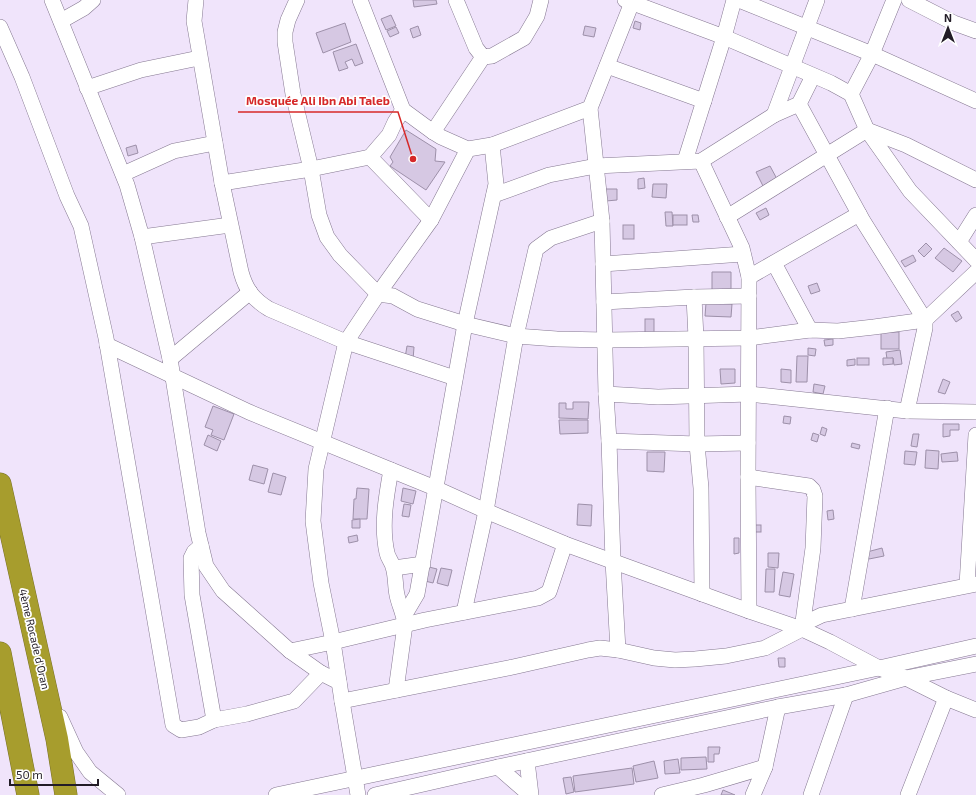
<svg xmlns="http://www.w3.org/2000/svg" width="976" height="795" viewBox="0 0 976 795" font-family="'Exo 2',sans-serif">
<style>
.building{fill:#d6c8e3;stroke:#9d90a9}
.lines{fill:none;stroke-linecap:round;stroke-linejoin:round}
.minor-casing{stroke:#857891;stroke-width:16}
.highway-casing{stroke:#78702b;stroke-width:23}
.minor{stroke:#fff;stroke-width:15}
.highway{stroke:#a79d2d;stroke-width:22}
.labels{text-anchor:middle;dominant-baseline:central;stroke-width:3.5;stroke-linejoin:round;paint-order:stroke}
.street-label{font-size:11px;fill:#221c26;stroke:#fff}
.leader{fill:none;stroke:#d62828;stroke-width:1.5}
.callout-dot{fill:#d62828;stroke:#fff;stroke-width:1.5}
.callout-label{font-size:12px;text-anchor:middle;font-weight:bold;fill:#d62828;stroke:#fff;stroke-width:3.5;stroke-linejoin:round;paint-order:stroke}
</style>
<rect width="100%" height="100%" fill="#f0e4fb"/>
<g class="building">
<path d="M413 0H436L437 4 414 7Z"/>
<path d="M391 15 396 26 386 30 381 19Z"/>
<path d="M635 21 641 23 640 30 633 28Z"/>
<path d="M345 23 351 42 323 53 316 33Z"/>
<path d="M418 26 421 35 413 38 410 29Z"/>
<path d="M585 26 596 28 594 37 583 35Z"/>
<path d="M396 27 399 33 390 37 387 31Z"/>
<path d="M356 44 363 63 355 66 352 59 345 62 348 68 339 71 333 52Z"/>
<path d="M406 130 436 149 435 161 445 162 426 190 390 166 393 162 390 157Z"/>
<path d="M136 145 138 153 128 156 126 148Z"/>
<path d="M770 166 777 179 763 186 756 172Z"/>
<path d="M644 178 645 188 638 189V179Z"/>
<path d="M653 184H667L666 198 652 197Z"/>
<path d="M606 189H617V200L606 201Z"/>
<path d="M766 208 769 215 760 220 756 213Z"/>
<path d="M665 212H672L673 226H666Z"/>
<rect x="673" y="215" width="14" height="10"/>
<path d="M692 215H698L699 222H693Z"/>
<rect x="623" y="225" width="11" height="14"/>
<path d="M926 243 932 249 924 257 918 251Z"/>
<path d="M944 248 962 261 953 272 935 258Z"/>
<path d="M913 255 916 261 905 267 901 261Z"/>
<path d="M712 272H731V289L712 290Z"/>
<path d="M817 283 820 291 811 294 808 286Z"/>
<path d="M706 303 732 304 731 317 705 316Z"/>
<path d="M958 311 962 318 956 322 951 315Z"/>
<rect x="645" y="319" width="9" height="15"/>
<rect x="881" y="332" width="18" height="17"/>
<path d="M833 339V345L825 346 824 340Z"/>
<path d="M407 346 414 347 413 360 405 358Z"/>
<path d="M808 348 816 349 815 356 808 355Z"/>
<path d="M900 350 902 364 894 365 893 358 887 359 886 352Z"/>
<path d="M797 356H808L807 382H796Z"/>
<rect x="857" y="358" width="12" height="7"/>
<path d="M883 358H893V364L883 365Z"/>
<path d="M855 359V365L847 366V360Z"/>
<path d="M720 369H735V383L721 384Z"/>
<path d="M781 369 791 370V383L781 382Z"/>
<path d="M943 379 950 382 945 394 938 392Z"/>
<path d="M814 384 825 386 823 394 813 392Z"/>
<path d="M573 402H589L588 419 559 418V403H566V409H573Z"/>
<path d="M213 406 234 414 224 440 211 435 213 430 205 427Z"/>
<path d="M784 416 791 417 790 424 783 423Z"/>
<path d="M559 420H588V433L560 434Z"/>
<path d="M943 424H959V430H950V436L943 437Z"/>
<path d="M822 427 827 429 825 436 820 434Z"/>
<path d="M813 433 819 435 817 442 811 440Z"/>
<path d="M913 434H919L917 447 911 446Z"/>
<path d="M208 435 221 441 217 451 204 445Z"/>
<path d="M852 443 860 445 859 449 851 447Z"/>
<path d="M926 450 939 451 938 469 925 468Z"/>
<path d="M905 451 917 452 915 465 904 464Z"/>
<path d="M647 452H665L664 472 647 471Z"/>
<path d="M957 452 958 461 942 462 941 454Z"/>
<path d="M253 465 268 469 264 484 249 480Z"/>
<path d="M273 473 286 477 281 495 268 492Z"/>
<path d="M357 488 369 489 367 519H353L354 499H356Z"/>
<path d="M403 488 416 491 413 504 401 501Z"/>
<path d="M404 504 411 505 409 517 402 516Z"/>
<path d="M578 504 592 505 591 526 577 525Z"/>
<path d="M833 510 834 519 828 520 827 511Z"/>
<path d="M360 519V528H352V520Z"/>
<rect x="755" y="525" width="6" height="7"/>
<path d="M357 535 358 541 349 543 348 537Z"/>
<path d="M734 538H739V553L734 554Z"/>
<path d="M882 548 884 556 869 559 867 552Z"/>
<path d="M768 553H779L778 568 768 567Z"/>
<path d="M429 567 437 569 433 583 425 581Z"/>
<path d="M441 568 452 570 448 586 437 583Z"/>
<path d="M766 569H775L774 592H765Z"/>
<path d="M783 572 794 574 790 597 779 595Z"/>
<path d="M778 658H785V667H779Z"/>
<path d="M708 747H720L719 754H714V762H708Z"/>
<path d="M706 757 707 769 681 770V758Z"/>
<path d="M678 759 680 773 665 774 664 761Z"/>
<path d="M654 761 658 778 636 782 633 766Z"/>
<path d="M632 768 634 784 575 792 573 776Z"/>
<path d="M571 777 574 792 566 794 563 778Z"/>
<path d="M723 790 735 795H721Z"/>
</g>
<g class="lines">
<g class="minor-casing">
<g id="minor">
<path d="M52 0 127 185 142 237 170 359 198 533 206 566 223 591 290 651 321 673 339 682"/>
<path d="M196 0 194 21 222 183 241 272C246 290 253 299 269 309L346 342 455 378"/>
<path d="M297 0 288 20 285 32V42L293 94 311 169 319 215 327 237 340 255 378 294 393 296 417 309 465 324 516 336 557 339 605 340 749 338 810 330 838 331 874 327 925 320 976 272"/>
<path d="M360 0 403 110 433 132 441 137 468 149 492 145 590 108"/>
<path d="M456 0 476 48 483 57 492 56 524 38 537 16 541 0"/>
<path d="M625 0 724 37 831 83 851 94 867 130 910 191 976 260"/>
<path d="M739 0 872 54 976 101"/>
<path d="M909 0 954 23 976 31"/>
<path d="M61 21 84 8 93 0"/>
<path d="M0 27 22 77 67 196 81 226 106 338 173 725 181 730 199 727 214 720 247 714 294 701 321 673"/>
<path d="M607 66 704 101"/>
<path d="M87 88 141 70 199 58"/>
<path d="M851 94 872 54 894 0"/>
<path d="M799 104 863 221 925 320V328L907 411"/>
<path d="M774 115 817 0"/>
<path d="M433 132 483 57"/>
<path d="M370 157 389 135 395 122 403 110"/>
<path d="M685 161 724 37 734 0"/>
<path d="M701 161 742 248 749 277 748 477 749 611"/>
<path d="M123 174 174 151 215 143"/>
<path d="M222 183 311 169 370 157 431 220"/>
<path d="M494 195 549 175 596 166 701 161 774 115 799 104 813 76"/>
<path d="M727 217 867 130 906 145 976 180"/>
<path d="M142 237 230 225"/>
<path d="M959 242 976 215"/>
<path d="M774 263 810 330"/>
<path d="M603 264 743 254"/>
<path d="M749 277 859 214"/>
<path d="M694 297 696 338 697 444 701 488 702 594"/>
<path d="M604 302 694 297 749 296"/>
<path d="M107 345 249 412 435 488 486 511 565 544 749 611 802 629 830 642 879 668 906 678 946 698 976 710"/>
<path d="M170 359 250 292"/>
<path d="M606 394 658 397 749 394 907 411 976 412"/>
<path d="M609 441 697 444 748 443"/>
<path d="M391 470C386 497 381 526 387 553 388 558 392 562 393 567 396 576 395 586 397 595 399 605 404 614 405 625L396 690"/>
<path d="M201 546 194 552 191 558 192 595 214 720"/>
<path d="M394 568 423 564"/>
<path d="M967 585 976 435"/>
<path d="M852 609 887 408"/>
<path d="M464 612 486 511 516 336 536 249 551 238 602 221"/>
<path d="M404 616 417 594 465 324 496 184 492 145"/>
<path d="M803 624 822 615 976 584"/>
<path d="M618 650 613 561 609 441 606 394 602 221 590 108 633 0"/>
<path d="M290 651 333 642 425 620 538 598 549 592 565 544"/>
<path d="M342 701 513 667 588 650 600 648 618 650 654 658 675 660 695 659 726 656 765 648 802 629 813 548 815 496 813 490 809 486 748 477"/>
<path d="M60 717 76 752 90 772 118 795"/>
<path d="M527 761 531 795"/>
<path d="M498 767 530 795"/>
<path d="M276 795 879 668 976 646"/>
<path d="M358 795 342 701 333 642 321 583 313 521 316 469 346 342 378 294 431 220 468 149"/>
<path d="M375 795 498 767 778 707 846 695 906 678 976 664"/>
<path d="M662 795 704 785 765 767"/>
<path d="M753 795 765 767 778 707"/>
<path d="M811 795 846 695"/>
<path d="M908 795 946 698"/>
</g>
</g>
<g class="highway-casing">
<g id="highway">
<path d="M0 484 57 739 66 795"/>
<path d="M0 653 28 795"/>
</g>
</g>
<use href="#minor" class="minor"/>
<use href="#highway" class="highway"/>
</g>
<g class="labels">
<g class="street-label">
<text transform="translate(35 639) rotate(77)">4ème Rocade d'Oran</text>
</g>
</g>
<path class="leader" d="M413 159L398 112H238"/>
<circle class="callout-dot" cx="413" cy="159" r="4"/>
<g class="callout-label">
<text x="318" y="105">Mosquée Ali Ibn Abi Taleb</text>
</g>
<g transform="translate(948 28)" stroke="#ffffff" stroke-width="3" paint-order="stroke">
<path d="M0-3L7 15L0 10L-7 15Z" fill="#221c26"/>
<text y="-6" font-size="11" font-weight="bold" text-anchor="middle" fill="#221c26">N</text>
</g>
<path d="M10 779v6h88v-6" fill="none" stroke="#221c26" stroke-width="2"/>
<text x="16" y="779" font-size="12" fill="#221c26" stroke="#ffffff" stroke-width="3" paint-order="stroke">50 m</text>
</svg>
